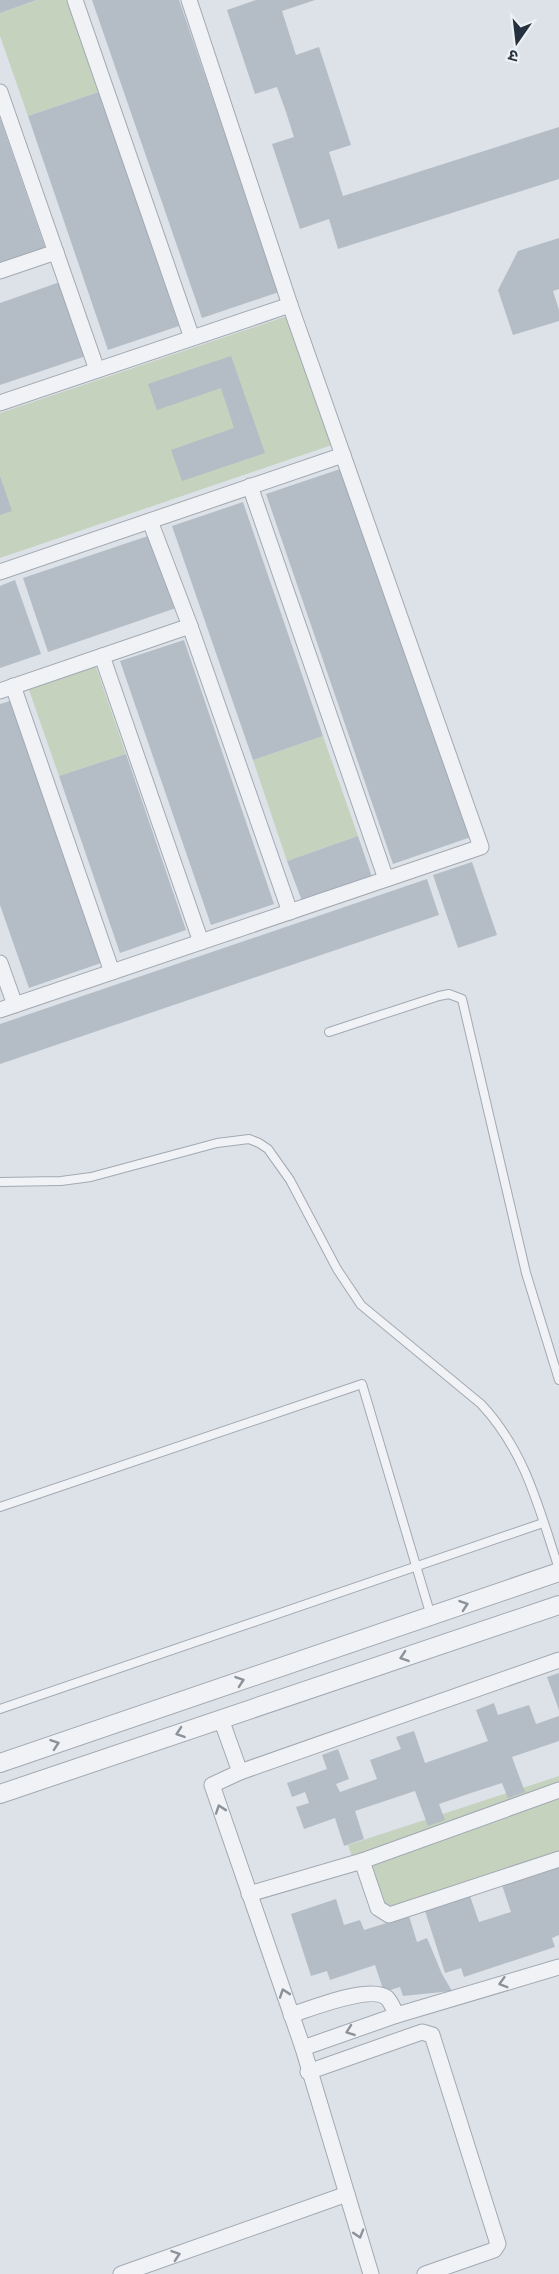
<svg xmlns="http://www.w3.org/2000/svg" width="559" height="2274" viewBox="0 0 559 2274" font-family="Jost,'Noto Sans Devanagari',sans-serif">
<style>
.green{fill:#c4d2be}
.building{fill:#b4bcc5}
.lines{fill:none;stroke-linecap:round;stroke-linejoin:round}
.service-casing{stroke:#a2a9b2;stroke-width:10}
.minor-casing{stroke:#a2a9b2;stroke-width:17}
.tertiary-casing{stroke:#a2a9b2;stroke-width:20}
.service{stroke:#f0f2f6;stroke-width:8}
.minor{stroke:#f0f2f6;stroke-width:15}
.tertiary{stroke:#f0f2f6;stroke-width:18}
.oneway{stroke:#8b929a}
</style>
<rect width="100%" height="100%" fill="#dde2e8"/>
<g class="green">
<path d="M38 0H67L99 92 28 116 0 36V13Z"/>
<path d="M287 316 332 445 0 558V413Z"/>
<path d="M95 664 126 754 59 776 28 687Z"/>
<path d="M323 736 358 836 287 861 253 760Z"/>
<path d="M559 1776V1853L372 1914 348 1845Z"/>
</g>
<g class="building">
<path d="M0 0H37L0 13Z"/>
<path d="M92 0H179L279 292 202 318Z"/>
<path d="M256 0H315L282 11 296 55 319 47 351 145 329 152 343 196 559 127V179L338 249 329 219 300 229 272 144 294 137 286 112 277 87 255 94 227 10Z"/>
<path d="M99 92 179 326 108 350 28 116Z"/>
<path d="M0 118 47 253 0 269Z"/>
<path d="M559 238V289L553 291 559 310V321L513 335 498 290 518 251Z"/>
<path d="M60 282 86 356 0 385V303Z"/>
<path d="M231 356 265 453 182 481 171 450 234 428 221 388 157 410 148 384Z"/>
<path d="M343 468 471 837 393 864 266 494Z"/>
<path d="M0 476 12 511 0 515Z"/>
<path d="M243 502 323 736 253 760 172 526Z"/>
<path d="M151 535 176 608 48 652 23 578Z"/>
<path d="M15 580 41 654 0 668V586Z"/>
<path d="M184 640 274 904 211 925 120 661Z"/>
<path d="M10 701 101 963 29 988 0 905V704Z"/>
<path d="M126 754 186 930 120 953 59 776Z"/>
<path d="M358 836 372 877 302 901 287 861Z"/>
<path d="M472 862 497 935 458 948 433 875Z"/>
<path d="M427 879 439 915 0 1064V1024Z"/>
<path d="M559 1673V1710L547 1677Z"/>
<path d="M494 1703 498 1715 529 1705 536 1724 559 1716V1741L512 1757 525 1792 508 1798 502 1783 471 1793 439 1804 445 1820 428 1826 415 1791 355 1811 364 1839 344 1846 335 1818 304 1829 296 1807 309 1803 305 1792 292 1797 287 1783 327 1769 322 1755 338 1749 349 1779 336 1784 340 1792 377 1779 370 1760 401 1749 396 1737 414 1731 425 1763 488 1741 476 1710Z"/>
<path d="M559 1867V1935L552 1938 555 1947 464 1977 461 1968 445 1973 425 1911 470 1896 479 1922 511 1912 502 1885Z"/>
<path d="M336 1899 344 1925 360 1920 364 1930 409 1916 417 1942 427 1938 442 1974 452 1991 403 1996 400 1987 384 1992 375 1965 330 1980 327 1971 311 1976 291 1914Z"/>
</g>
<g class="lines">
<g class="service-casing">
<g id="service">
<path d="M329 1032 439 996 449 994 462 999 526 1273 559 1380"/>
<path d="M0 1182 61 1181 91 1177 217 1143 249 1139 259 1143 268 1149 290 1180 337 1269 361 1305 481 1404C526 1452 539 1509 559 1569"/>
<path d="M0 1507 362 1384 431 1616"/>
<path d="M0 1709 543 1523"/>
</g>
</g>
<g class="minor-casing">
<g id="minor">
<path d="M75 0 192 338"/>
<path d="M0 92 97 370"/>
<path d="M0 271 56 252"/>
<path d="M0 403 290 305"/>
<path d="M250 486 386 879"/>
<path d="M0 572 343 455"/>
<path d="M190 626 290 912"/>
<path d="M102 656 201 942"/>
<path d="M13 686 112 972"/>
<path d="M0 691 190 626 150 521"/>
<path d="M0 963 15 1005"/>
<path d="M0 1010 481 847 290 305 189 0"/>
<path d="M221 1719 240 1772 212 1785 303 2048 371 2274"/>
<path d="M240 1772 559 1660"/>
<path d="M362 1861 378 1908 389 1915 559 1859"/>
<path d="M249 1894 362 1861 559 1790"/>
<path d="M291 2015C310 2009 371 1984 387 1998 391 2002 394 2010 397 2015"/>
<path d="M303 2048 397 2015 559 1967"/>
<path d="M308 2072 422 2032 432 2035 498 2244 494 2250 425 2274"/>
<path d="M121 2274 347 2194"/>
</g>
</g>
<g class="tertiary-casing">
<g id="tertiary">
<path d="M0 1763 559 1572"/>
<path d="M0 1794 559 1605"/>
</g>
</g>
<use href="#service" class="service"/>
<use href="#minor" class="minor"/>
<use href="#tertiary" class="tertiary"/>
</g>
<defs><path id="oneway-chevron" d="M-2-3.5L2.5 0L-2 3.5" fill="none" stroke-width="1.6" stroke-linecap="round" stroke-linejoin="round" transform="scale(1.5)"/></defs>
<g class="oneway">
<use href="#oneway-chevron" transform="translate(464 1605) rotate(-19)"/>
<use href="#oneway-chevron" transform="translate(404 1657) rotate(161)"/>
<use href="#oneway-chevron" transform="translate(240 1681) rotate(-19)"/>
<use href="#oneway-chevron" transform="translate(180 1733) rotate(161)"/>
<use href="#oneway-chevron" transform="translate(55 1744) rotate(-19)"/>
<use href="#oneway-chevron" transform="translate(220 1809) rotate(-109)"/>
<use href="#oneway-chevron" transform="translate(503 1983) rotate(164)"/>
<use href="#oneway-chevron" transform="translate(284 1993) rotate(-109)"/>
<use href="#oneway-chevron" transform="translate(350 2031) rotate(160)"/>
<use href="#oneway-chevron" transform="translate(359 2234) rotate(73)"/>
<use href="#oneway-chevron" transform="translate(176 2255) rotate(-19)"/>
</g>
<g transform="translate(517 42) rotate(194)" stroke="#ecf1f5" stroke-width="4.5" paint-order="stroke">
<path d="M0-4.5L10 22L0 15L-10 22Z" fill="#26313f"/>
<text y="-9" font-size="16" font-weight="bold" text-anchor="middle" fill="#26313f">उ</text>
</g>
</svg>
